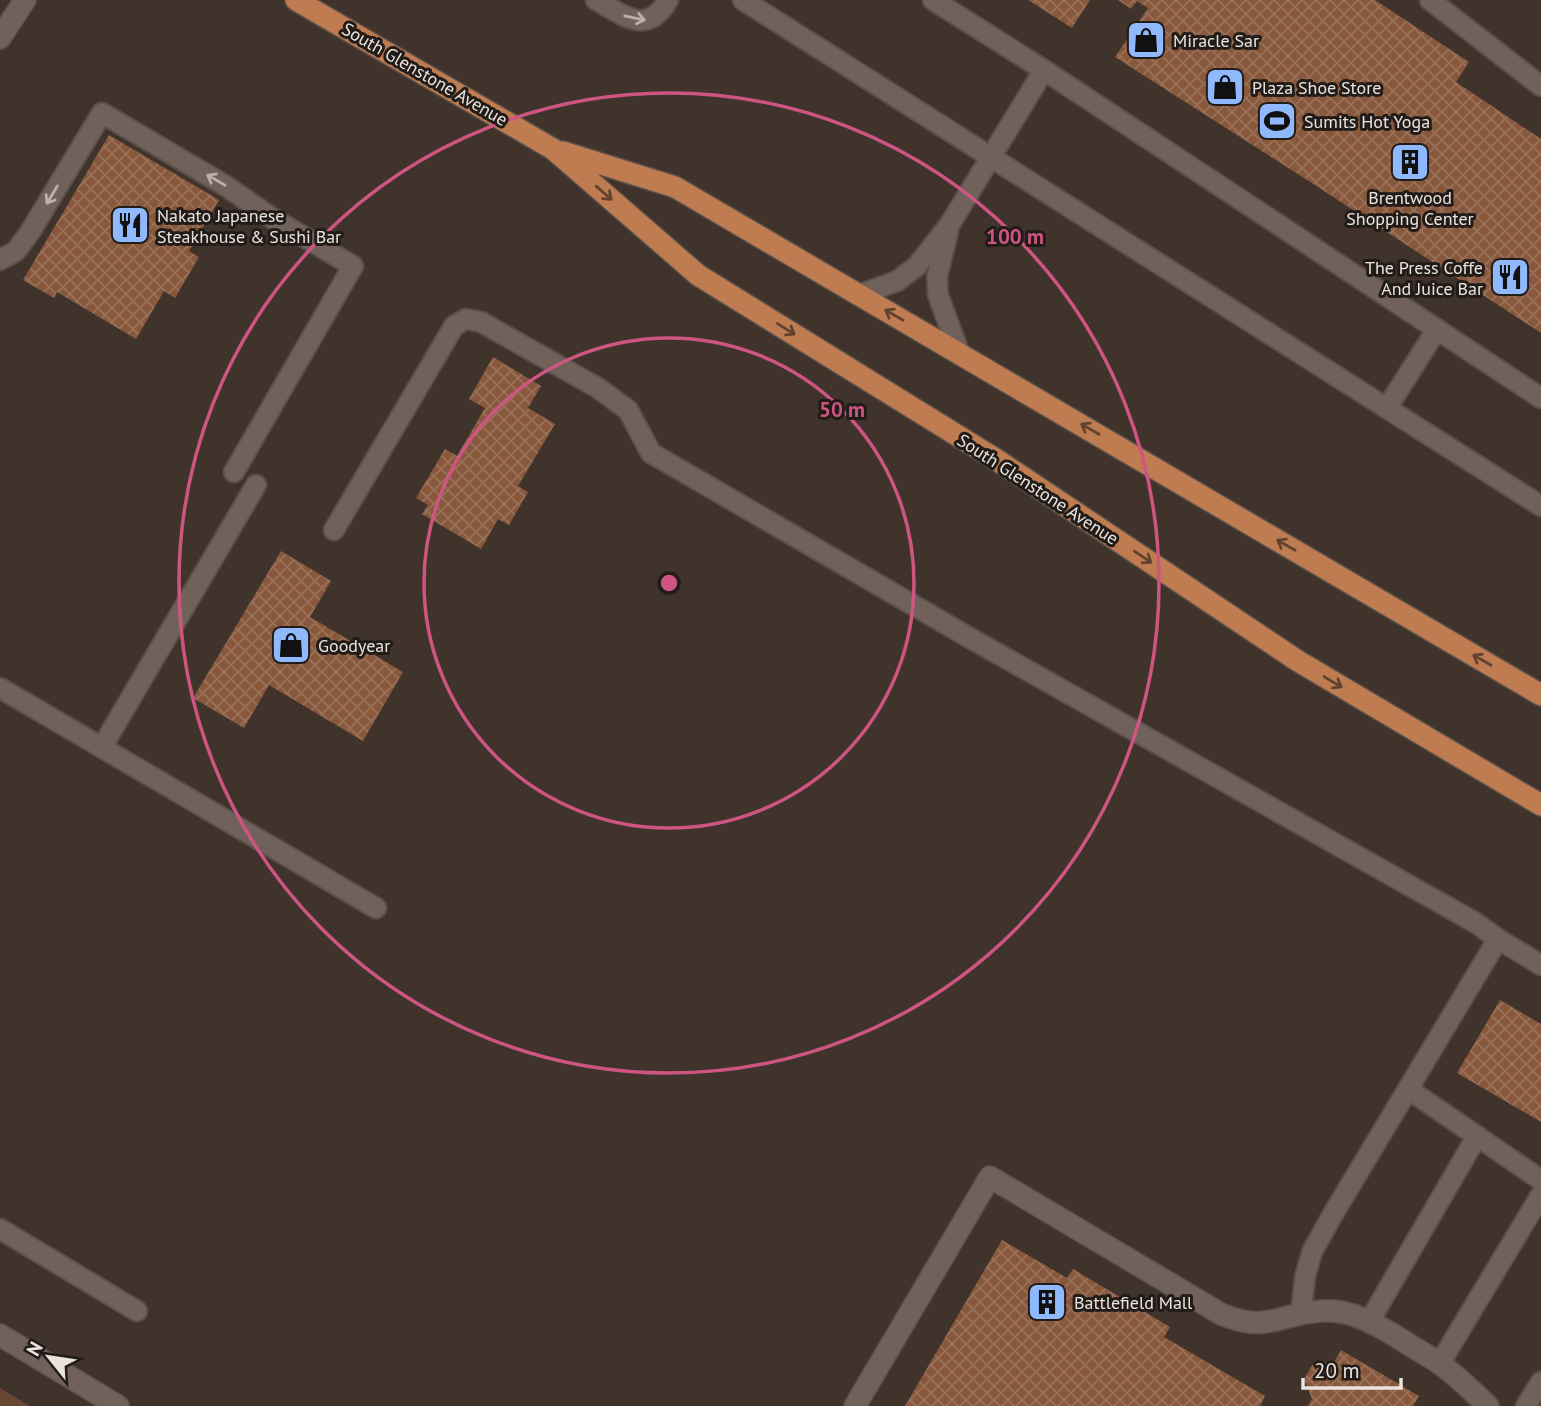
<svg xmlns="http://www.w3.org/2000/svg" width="1541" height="1406" viewBox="0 0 1541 1406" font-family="'PT Sans',sans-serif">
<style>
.park{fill:#6a4732}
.building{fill:url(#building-cross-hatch)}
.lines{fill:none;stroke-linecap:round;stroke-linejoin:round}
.lane-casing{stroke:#594f49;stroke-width:23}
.street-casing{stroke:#594f49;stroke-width:24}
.secondary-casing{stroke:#594f49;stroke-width:24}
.primary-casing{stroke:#594f49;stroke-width:24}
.lane{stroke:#70625b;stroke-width:19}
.street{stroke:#70625b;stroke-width:21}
.secondary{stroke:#70625b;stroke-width:21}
.primary{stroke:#c07c51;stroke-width:21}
.oneway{stroke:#baafaa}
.oneway2{stroke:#61422f}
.ring{fill:none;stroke:#ce5582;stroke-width:3.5}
.labels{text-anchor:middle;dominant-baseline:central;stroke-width:6;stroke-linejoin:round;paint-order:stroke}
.poi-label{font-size:18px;fill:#ebe3de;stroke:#221c19;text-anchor:start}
.street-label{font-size:18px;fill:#ebe3de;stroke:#221c19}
.centre{fill:#ce5582;stroke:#221c19;stroke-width:3.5}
.ring-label{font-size:21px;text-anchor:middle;font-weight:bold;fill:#ce5582;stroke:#221c19;stroke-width:6;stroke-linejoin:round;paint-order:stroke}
</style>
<defs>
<pattern id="building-cross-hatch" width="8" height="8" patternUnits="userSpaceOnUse" patternTransform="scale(1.75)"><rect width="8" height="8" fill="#88583c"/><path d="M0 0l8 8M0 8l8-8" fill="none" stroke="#997058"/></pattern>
</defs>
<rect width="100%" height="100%" fill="#40332c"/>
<path class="park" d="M0 1388 30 1406H0Z"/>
<g class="building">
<path d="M1028 0H1090L1072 28Z"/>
<path d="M1118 0H1375L1469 62 1456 82 1541 139V333L1315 185 1115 57 1148 8 1137 1 1131 9Z"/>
<path d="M109 135 219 200 189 251 199 257 175 298 164 291 136 339 57 292 54 298 23 280Z"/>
<path d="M493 357 541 386 528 408 555 424 518 486 528 492 509 525 498 519 481 549 422 514 428 505 416 498 445 449 457 456 485 408 469 399Z"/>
<path d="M281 551 331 581 310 617 403 672 363 741 269 685 244 728 193 698Z"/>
<path d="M1500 1000 1541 1024V1122L1457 1073Z"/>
<path d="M1002 1240 1067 1278 1073 1269 1170 1327 1164 1337 1265 1396 1260 1406H905Z"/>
<path d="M1341 1350 1419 1396 1413 1406H1308L1312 1399 1304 1379 1313 1364 1334 1362Z"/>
</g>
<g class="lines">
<g class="lane-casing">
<g id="lane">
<path d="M596 0C623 15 647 37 668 0"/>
<path d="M743 0 1541 506"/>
<path d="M933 0 1044 70 1541 398"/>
<path d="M1430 0 1541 86"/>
<path d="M948 232 937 277 938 295 959 352"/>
<path d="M0 260 16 251 30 232 102 113 226 186 272 218 353 266 234 472"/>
<path d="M859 295 897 281 917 266 950 224 1044 70"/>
<path d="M1387 408 1437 329"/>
<path d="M334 530 454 326 466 319 481 322 598 388 628 410 651 453 970 638 1476 923 1498 939"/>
<path d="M0 688 376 908"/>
<path d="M102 747 256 485"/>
<path d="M1541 965 1498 939 1408 1089 1541 1180"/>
<path d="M0 1229 137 1311"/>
<path d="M1301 1314 1305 1277 1312 1252 1333 1214 1408 1089"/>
<path d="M1369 1322 1477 1136"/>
<path d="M1440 1363 1541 1195"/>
<path d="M1526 1406 1541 1382"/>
</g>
</g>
<g class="street-casing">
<g id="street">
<path d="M0 1335 118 1406"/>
<path d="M855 1406 990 1177 1221 1314C1268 1334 1279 1313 1322 1311 1352 1309 1377 1325 1402 1340 1414 1348 1427 1355 1439 1363 1456 1375 1472 1391 1488 1406"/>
</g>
</g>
<g class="secondary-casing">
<path id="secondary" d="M0 38 25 0"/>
</g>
<g class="primary-casing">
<g id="primary">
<path d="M296 0 553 149 698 275 997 460 1298 661 1541 805"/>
<path d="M563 152 675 187 1541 695"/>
</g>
</g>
<use href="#lane" class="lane"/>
<use href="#street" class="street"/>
<use href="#secondary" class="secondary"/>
<use href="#primary" class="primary"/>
</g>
<defs><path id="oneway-shaft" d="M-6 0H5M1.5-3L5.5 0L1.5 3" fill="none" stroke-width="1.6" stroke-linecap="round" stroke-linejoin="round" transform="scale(1.75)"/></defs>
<g class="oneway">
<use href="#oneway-shaft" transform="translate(635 18) rotate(12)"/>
<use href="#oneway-shaft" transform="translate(216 180) rotate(-150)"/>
<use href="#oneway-shaft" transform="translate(52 195) rotate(121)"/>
</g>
<g class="oneway2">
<use href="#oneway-shaft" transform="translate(604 193) rotate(41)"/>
<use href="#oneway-shaft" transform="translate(894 315) rotate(-150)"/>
<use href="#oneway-shaft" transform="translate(786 329) rotate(32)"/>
<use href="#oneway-shaft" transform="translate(1090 429) rotate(-150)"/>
<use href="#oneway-shaft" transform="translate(1286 545) rotate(-150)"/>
<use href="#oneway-shaft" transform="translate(1143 557) rotate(34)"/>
<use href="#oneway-shaft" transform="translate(1482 660) rotate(-150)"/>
<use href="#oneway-shaft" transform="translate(1333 682) rotate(31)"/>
</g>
<g class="ring">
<circle cx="669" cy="583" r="245"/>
<circle cx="669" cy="583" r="490"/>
</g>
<defs>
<g id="shop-square" transform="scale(2.0125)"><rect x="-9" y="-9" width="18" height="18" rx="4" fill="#90b8fd" stroke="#221c19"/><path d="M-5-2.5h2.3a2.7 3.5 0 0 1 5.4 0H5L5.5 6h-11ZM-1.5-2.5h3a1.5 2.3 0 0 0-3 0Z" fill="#111"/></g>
<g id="stadium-square" transform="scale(2.0125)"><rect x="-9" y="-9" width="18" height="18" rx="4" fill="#90b8fd" stroke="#221c19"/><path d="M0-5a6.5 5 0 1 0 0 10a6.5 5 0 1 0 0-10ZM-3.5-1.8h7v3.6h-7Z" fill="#111"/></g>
<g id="building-square" transform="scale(2.0125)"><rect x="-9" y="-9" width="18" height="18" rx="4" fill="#90b8fd" stroke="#221c19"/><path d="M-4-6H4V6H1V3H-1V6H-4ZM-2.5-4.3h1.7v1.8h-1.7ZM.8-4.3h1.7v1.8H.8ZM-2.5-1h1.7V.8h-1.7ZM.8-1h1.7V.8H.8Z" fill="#111"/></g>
<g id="restaurant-square" transform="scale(2.0125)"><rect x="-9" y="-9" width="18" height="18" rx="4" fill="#90b8fd" stroke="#221c19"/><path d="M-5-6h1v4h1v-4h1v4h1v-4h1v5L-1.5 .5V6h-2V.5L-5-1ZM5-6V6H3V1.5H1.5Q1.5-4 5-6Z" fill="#111"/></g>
</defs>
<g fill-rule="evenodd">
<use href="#shop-square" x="1146" y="40"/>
<use href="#shop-square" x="1225" y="87"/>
<use href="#stadium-square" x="1277" y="121"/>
<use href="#building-square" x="1410" y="162"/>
<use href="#restaurant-square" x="130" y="225"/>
<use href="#restaurant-square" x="1510" y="277"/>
<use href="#shop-square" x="291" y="645"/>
<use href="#building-square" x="1047" y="1302"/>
</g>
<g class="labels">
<g class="poi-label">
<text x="1173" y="40">Miracle Sar</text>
<text x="1252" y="87">Plaza Shoe Store</text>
<text x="1304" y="121">Sumits Hot Yoga</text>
<text x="1410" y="197" text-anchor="middle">Brentwood<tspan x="1410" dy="21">Shopping Center</tspan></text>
<text x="157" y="215">Nakato Japanese<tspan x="157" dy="21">Steakhouse &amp; Sushi Bar</tspan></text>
<text x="1483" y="267" text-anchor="end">The Press Coffe<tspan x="1483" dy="21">And Juice Bar</tspan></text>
<text x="318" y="645">Goodyear</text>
<text x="1074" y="1302">Battlefield Mall</text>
</g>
<g class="street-label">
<text transform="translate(425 74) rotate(30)">South Glenstone Avenue</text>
<text transform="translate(1038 489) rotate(33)">South Glenstone Avenue</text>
</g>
</g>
<circle cx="669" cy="583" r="10" class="centre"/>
<g class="ring-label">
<text x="1015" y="244">100 m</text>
<text x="842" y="417">50 m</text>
</g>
<g transform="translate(49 1357) rotate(300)" stroke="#221c19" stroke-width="5" paint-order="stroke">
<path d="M0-5L12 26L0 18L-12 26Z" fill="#ebe3de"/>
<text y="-10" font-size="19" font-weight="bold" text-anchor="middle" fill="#ebe3de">N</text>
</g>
<path d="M1303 1378v10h98v-10" fill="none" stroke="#ebe3de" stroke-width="3.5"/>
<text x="1314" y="1378" font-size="21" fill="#ebe3de" stroke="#221c19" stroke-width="5" paint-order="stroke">20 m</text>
</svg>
